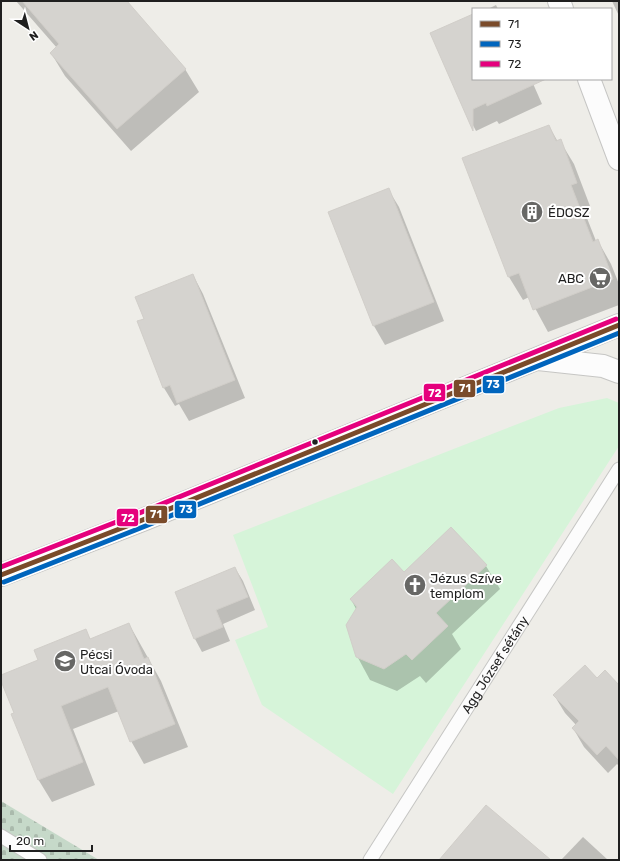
<svg xmlns="http://www.w3.org/2000/svg" width="620" height="861" viewBox="0 0 620 861" font-family="Rubik,sans-serif">
<style>
.cemetery{fill:url(#cemetery-stones)}
.park{fill:#d6f4d9}
.shadow{fill:#0003}
.building{fill:#d5d3cf;stroke:#d1cec9}
.lines{fill:none;stroke-linecap:round;stroke-linejoin:round}
.service-casing{stroke:#c6c6c4;stroke-width:15}
.minor-casing{stroke:#c6c6c4;stroke-width:24}
.tertiary-casing{stroke:#c6c6c4;stroke-width:24}
.service{stroke:#fcfcfc;stroke-width:13}
.minor{stroke:#fcfcfc;stroke-width:22}
.tertiary{stroke:#fcfcfc;stroke-width:22}
.bus-1-casing{stroke:#fff;stroke-width:8}
.bus-2-casing{stroke:#fff;stroke-width:8}
.bus-3-casing{stroke:#fff;stroke-width:8}
.bus-1{stroke:#7a4b2a;stroke-width:5}
.bus-2{stroke:#0065bd;stroke-width:5}
.bus-3{stroke:#e5007d;stroke-width:5}
.bus-dot{fill:#1f1f1f;stroke:#fff;stroke-width:1.5}
.labels{text-anchor:middle;dominant-baseline:central;stroke-width:4;stroke-linejoin:round;paint-order:stroke}
.poi-label{font-size:13px;fill:#1f1f1f;stroke:#fff;text-anchor:start}
.street-label{font-size:13px;fill:#1f1f1f;stroke:#fff}
.line-badge{stroke:#fff;stroke-width:1.5}
.badge-label{font-size:11px;text-anchor:middle;font-weight:bold;fill:#fff}
</style>
<defs>
<pattern id="cemetery-stones" width="16" height="16" patternUnits="userSpaceOnUse"><rect width="16" height="16" fill="#c6d9c9"/><path d="M2 7V4a2 2 0 0 1 4 0v3zM10 15v-3a2 2 0 0 1 4 0v3z" fill="#aabaac"/></pattern>
</defs>
<rect width="100%" height="100%" fill="#eeede8"/>
<path class="cemetery" d="M1 801 99 860H1Z"/>
<path class="park" d="M607 398 619 403V446L393 794 262 705 235 640 268 627 233 535 559 408Z"/>
<g class="shadow">
<path d="M16 1H125L185 69 199 92 131 151 65 76 51 53 57 48Z"/>
<path d="M612 1H619V16Z"/>
<path d="M496 5 498 9H488Z"/>
<path d="M473 15V79H531L542 104 499 124 497 121 476 131 466 112Z"/>
<path d="M549 126 558 142 560 141 574 164 590 206 583 208 596 241H598L611 264 619 284V305L548 332 529 297 523 300 509 277 464 159Z"/>
<path d="M388 189 399 207 444 321 385 345 374 326 329 212Z"/>
<path d="M193 275 203 294 245 398 189 421 179 404 175 406 164 388 138 322 145 319Z"/>
<path d="M451 528 486 566 500 589 452 634 461 649 426 683 420 676 397 691 370 680 357 656 356 609 351 599 404 573Z"/>
<path d="M235 568 243 581 255 610 223 624 230 641 202 652 195 639Z"/>
<path d="M129 624 161 681 188 747 144 764 131 741 119 711 73 729 95 785 52 802 38 779 1 676 40 661 85 630 91 640Z"/>
<path d="M597 680 619 686V766L617 764 608 773 584 747 573 728 576 725 565 713 554 695Z"/>
<path d="M583 837 608 860H561Z"/>
</g>
<g class="building">
<path d="M22 1H127L186 69 117 129 50 53 59 44Z"/>
<path d="M473 14V79H546L487 106 486 103 473 109V131L430 33Z"/>
<path d="M549 125 556 141 561 139 577 183 571 185 593 242 598 239 613 279 533 310 519 273 508 277 462 158Z"/>
<path d="M389 188 434 302 373 326 328 212Z"/>
<path d="M193 274 235 380 177 403 170 385 163 388 137 321 144 319 135 297Z"/>
<path d="M451 527 487 565 436 613 448 626 412 660 406 654 384 669 356 657 346 625 357 607 350 599 392 559 404 572Z"/>
<path d="M235 567 248 597 216 610 223 627 194 639 175 592Z"/>
<path d="M129 623 144 659 148 657 175 724 130 742 108 687 61 706 83 762 38 780 11 714 14 713 1 681V675L38 660 34 650 86 629 90 639Z"/>
<path d="M585 665 597 678 605 670 619 685V760L606 746 597 755 572 728 579 721 553 695Z"/>
<path d="M486 805 551 860H439Z"/>
</g>
<g class="lines">
<g class="service-casing">
<g id="service">
<path d="M1 836 40 860"/>
<path id="s1" d="M370 860 619 469"/>
</g>
</g>
<g class="minor-casing">
<g id="minor">
<path d="M559 1 562 9"/>
<path d="M589 79 619 159"/>
</g>
</g>
<g class="tertiary-casing">
<g id="tertiary">
<path d="M538 359 603 366 619 372"/>
<path d="M1 575 145 519 619 325"/>
</g>
</g>
<use href="#service" class="service"/>
<use href="#minor" class="minor"/>
<use href="#tertiary" class="tertiary"/>
<g class="bus-1-casing">
<path id="bus-1" d="M1 575 145 519 619 325"/>
</g>
<g class="bus-2-casing">
<path id="bus-2" d="M4 582 148 525 619 333"/>
</g>
<g class="bus-3-casing">
<path id="bus-3" d="M1 567 142 512 616 319"/>
</g>
<use href="#bus-1" class="bus-1"/>
<use href="#bus-2" class="bus-2"/>
<use href="#bus-3" class="bus-3"/>
</g>
<defs>
<g id="building-disc" transform="scale(1.15)"><circle r="9.5" fill="#676765" stroke="#fff"/><path d="M-4-6H4V6H1V3H-1V6H-4ZM-2.5-4.3h1.7v1.8h-1.7ZM.8-4.3h1.7v1.8H.8ZM-2.5-1h1.7V.8h-1.7ZM.8-1h1.7V.8H.8Z" fill="#fff"/></g>
<g id="supermarket-disc" transform="scale(1.15)"><circle r="9.5" fill="#676765" stroke="#fff"/><path d="M-6-5.5h2.5l.6 2H6L4.5 2H-2.5L-4.4-4H-6ZM-1.5 3.2a1.3 1.3 0 1 0 .1 0ZM3 3.2a1.3 1.3 0 1 0 .1 0Z" fill="#fff"/></g>
<g id="church-disc" transform="scale(1.15)"><circle r="9.5" fill="#676765" stroke="#fff"/><path d="M-1.2-6h2.4v3.5h3.3v2.4h-3.3V6h-2.4V-.1h-3.3v-2.4h3.3Z" fill="#fff"/></g>
<g id="school-disc" transform="scale(1.15)"><circle r="9.5" fill="#676765" stroke="#fff"/><path d="M0-5L7-2L0 1L-7-2ZM-4 1L0 2.5L4 1V4Q0 6-4 4Z" fill="#fff"/></g>
</defs>
<g fill-rule="evenodd">
<use href="#building-disc" x="532" y="212"/>
<use href="#supermarket-disc" x="600" y="278"/>
<use href="#church-disc" x="415" y="585"/>
<use href="#school-disc" x="65" y="661"/>
</g>
<circle class="bus-dot" cx="315" cy="442" r="3.5"/>
<g class="labels">
<g class="poi-label">
<text x="548" y="212">ÉDOSZ</text>
<text x="584" y="278" text-anchor="end">ABC</text>
<text x="430" y="578">Jézus Szíve<tspan x="430" dy="15">templom</tspan></text>
<text x="80" y="654">Pécsi<tspan x="80" dy="15">Utcai Óvoda</tspan></text>
</g>
<g class="street-label">
<text stroke="none"><textPath href="#s1" startOffset="232">Agg József sétány</textPath></text>
</g>
</g>
<g class="line-badge">
<rect x="482" y="375" width="23" height="19" rx="4" fill="#0065bd"/>
<rect x="453" y="379" width="23" height="19" rx="4" fill="#7a4b2a"/>
<rect x="423" y="383" width="23" height="19" rx="4" fill="#e5007d"/>
<rect x="174" y="500" width="23" height="19" rx="4" fill="#0065bd"/>
<rect x="145" y="505" width="23" height="19" rx="4" fill="#7a4b2a"/>
<rect x="116" y="508" width="23" height="19" rx="4" fill="#e5007d"/>
</g>
<g class="badge-label">
<text x="493" y="388">73</text>
<text x="465" y="392">71</text>
<text x="435" y="397">72</text>
<text x="186" y="513">73</text>
<text x="156" y="518">71</text>
<text x="128" y="522">72</text>
</g>
<rect width="620" height="861" fill="none" stroke="#1f1f1f" stroke-width="4"/>
<rect x="472" y="8" width="140" height="72" fill="#ffffff" stroke="#a5a5a5"/>
<rect x="480" y="21" width="20" height="6" fill="#7a4b2a" stroke="#a5a5a5"/>
<text x="508" y="28" font-size="12" fill="#1f1f1f">71</text>
<rect x="480" y="41" width="20" height="6" fill="#0065bd" stroke="#a5a5a5"/>
<text x="508" y="48" font-size="12" fill="#1f1f1f">73</text>
<rect x="480" y="61" width="20" height="6" fill="#e5007d" stroke="#a5a5a5"/>
<text x="508" y="68" font-size="12" fill="#1f1f1f">72</text>
<g transform="translate(28 28) rotate(144)" stroke="#ffffff" stroke-width="3" paint-order="stroke">
<path d="M0-3L7 15L0 10L-7 15Z" fill="#1f1f1f"/>
<text y="-6" font-size="11" font-weight="bold" text-anchor="middle" fill="#1f1f1f">N</text>
</g>
<path d="M10 845v6h82v-6" fill="none" stroke="#1f1f1f" stroke-width="2"/>
<text x="16" y="845" font-size="12" fill="#1f1f1f" stroke="#ffffff" stroke-width="3" paint-order="stroke">20 m</text>
</svg>
